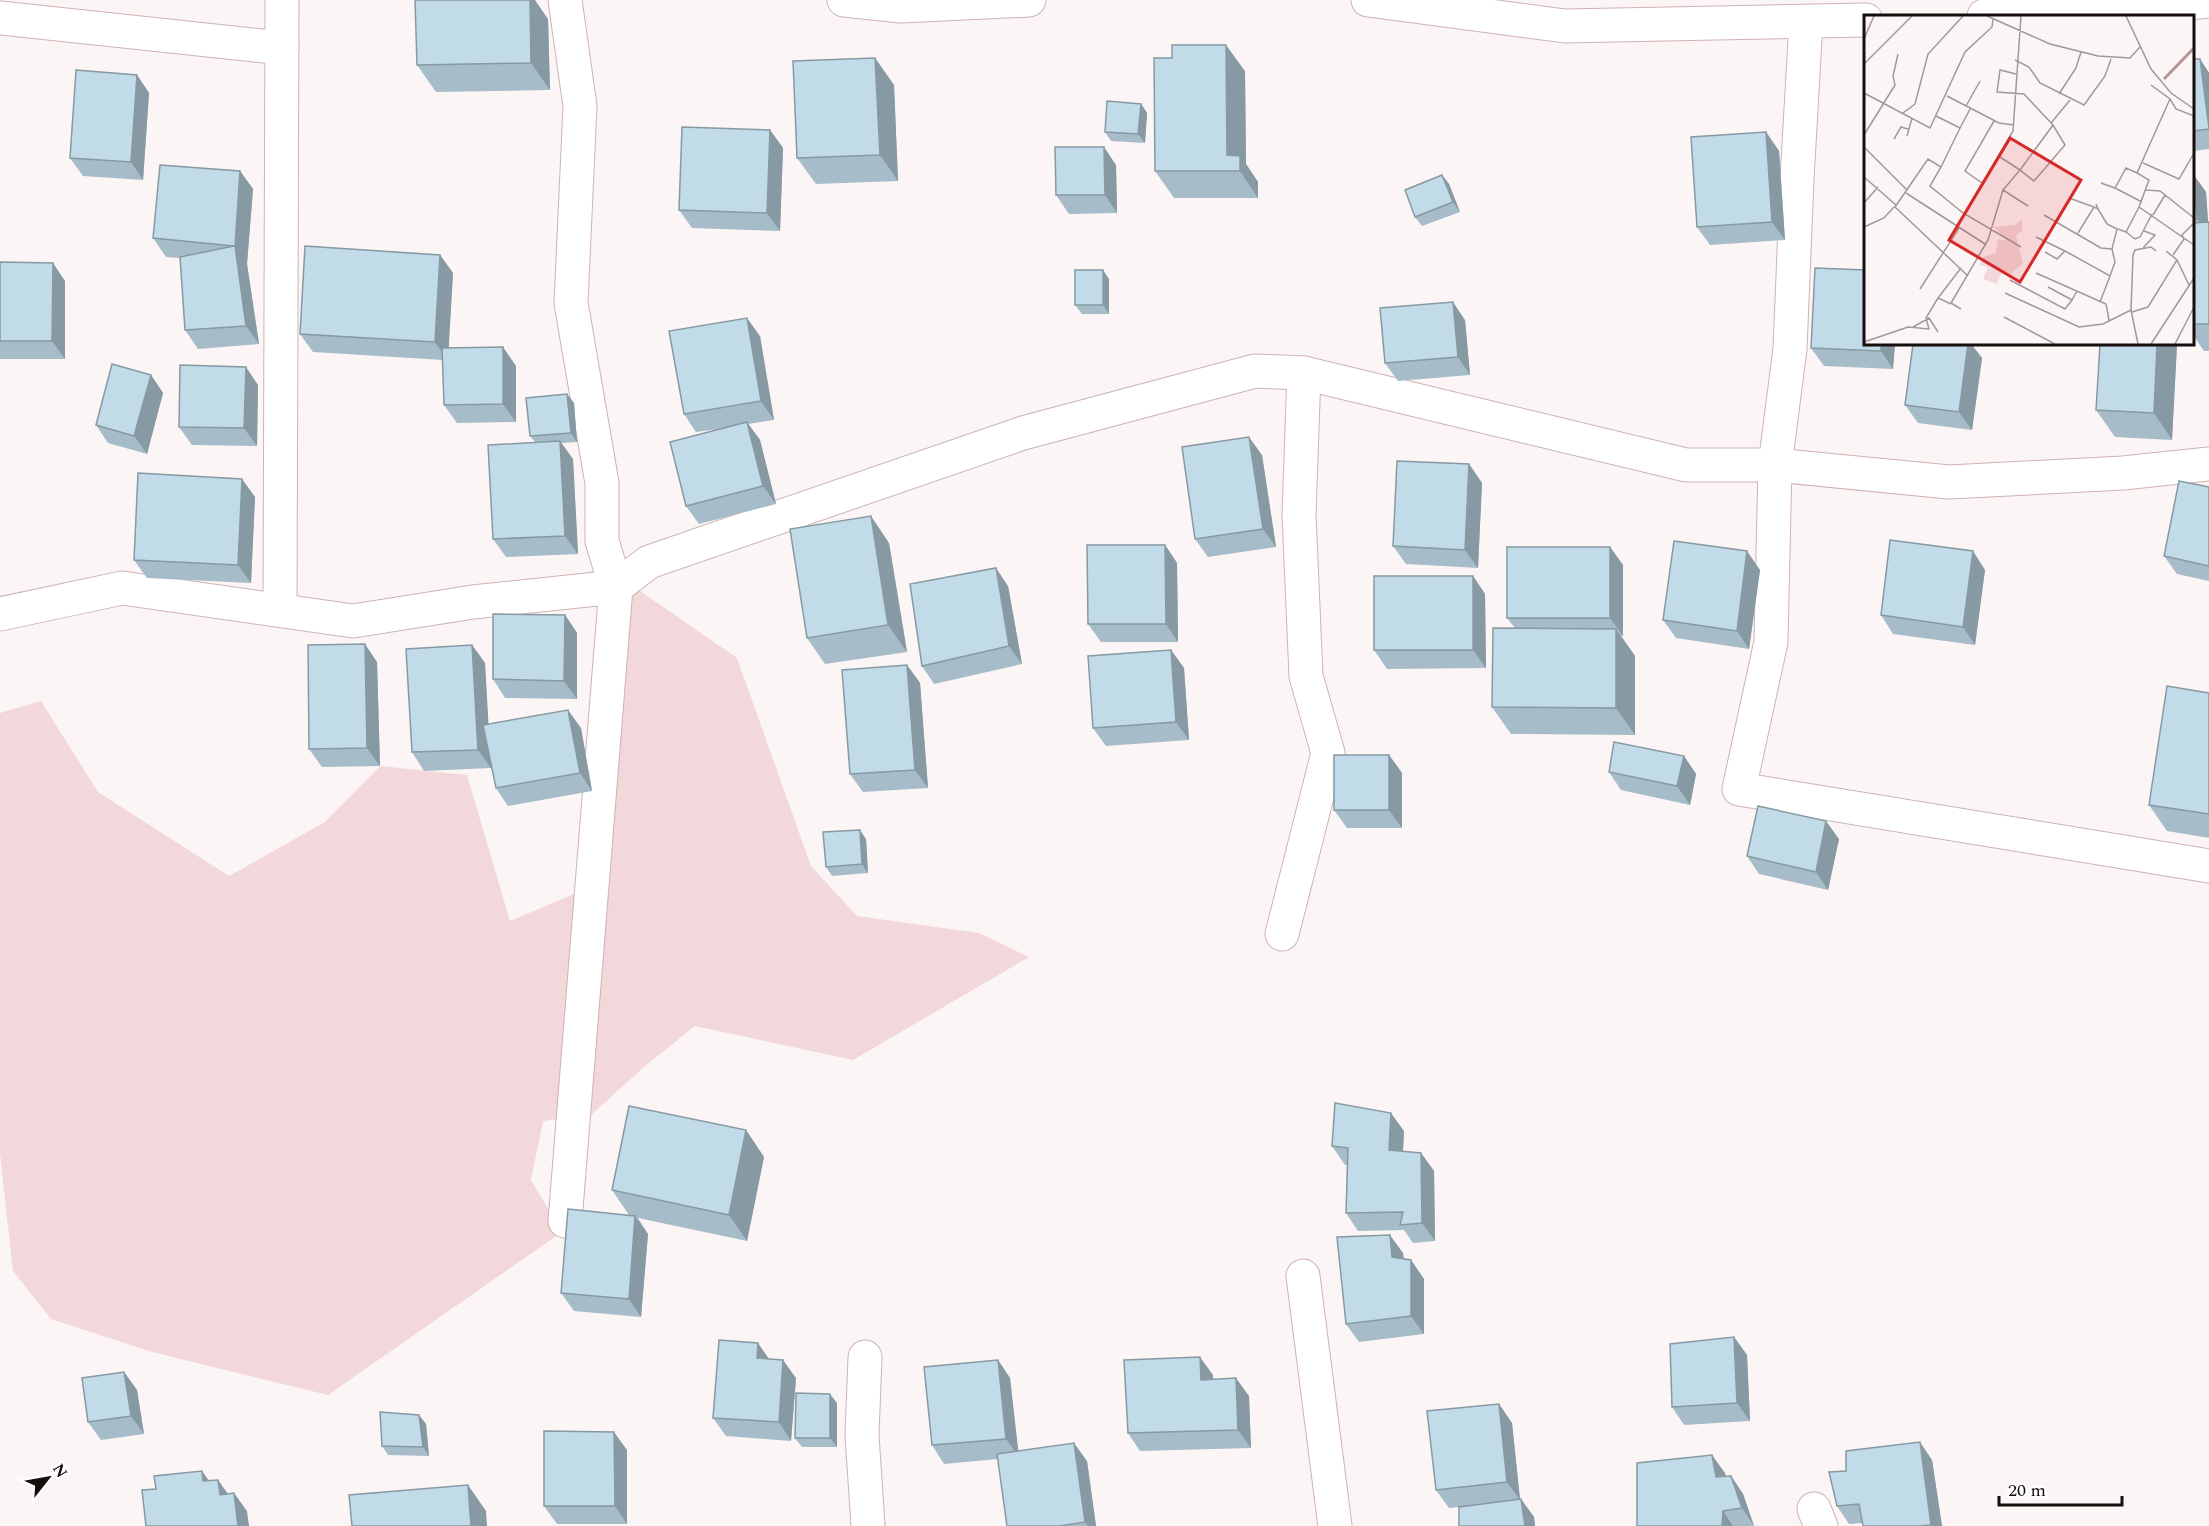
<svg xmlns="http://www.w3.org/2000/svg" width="2209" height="1526" viewBox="0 0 2209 1526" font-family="Spectral,serif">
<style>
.green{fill:#f2d8da}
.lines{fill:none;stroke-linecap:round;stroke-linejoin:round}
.minor-casing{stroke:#cfb2b4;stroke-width:35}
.minor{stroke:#fff;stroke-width:33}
.wall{fill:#a6bcc8}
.shaded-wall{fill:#8799a2}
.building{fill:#c1dbe8;stroke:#8799a2;stroke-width:1.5}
.inset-river{fill:none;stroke:#b79597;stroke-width:3}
.inset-road{fill:none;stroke:#a09899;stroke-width:1.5}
.view{fill:#d62828;fill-opacity:0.15;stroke:#d62828;stroke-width:3}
.inset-edge{fill:none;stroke:#160d0d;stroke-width:3}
</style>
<rect width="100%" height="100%" fill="#fcf5f6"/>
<path class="green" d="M633 586 737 658 811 866 857 916 979 933 1029 957 853 1060 695 1026 645 1066 591 1115 543 1121 531 1180 562 1232 328 1395 152 1352 51 1319 13 1271 0 1154V713L41 701 98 792 229 876 325 822 380 766 467 775 510 921 579 892Z"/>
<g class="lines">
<g class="minor-casing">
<g id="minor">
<path d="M844 0 901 6 1029 0"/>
<path d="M1368 0 1565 26 1866 20"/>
<path d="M1984 16 2080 8 2172 5 2209 1"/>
<path d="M0 18 282 48"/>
<path d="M2209 464 2123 473 1949 482 1775 465 1771 642 1739 789 2209 866"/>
<path d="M280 610 282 0"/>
<path d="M0 614 122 588 353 621 473 602 616 587 649 562 1023 433 1255 371 1304 373"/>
<path d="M1282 934 1328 753 1306 676 1299 514 1304 373 1686 465H1775L1790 349 1797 179 1806 22"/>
<path d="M565 1221 616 587 602 541V483L571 303 580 106 565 0"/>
<path d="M1303 1276 1335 1526"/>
<path d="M865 1357 862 1435 868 1526"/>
<path d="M1814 1509 1821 1526"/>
</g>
</g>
<use href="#minor" class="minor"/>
</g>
<g class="wall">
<path d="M548 19 550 90 436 92 417 65Z"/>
<path d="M875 58 894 85 898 181 816 184 797 158Z"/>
<path d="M2193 59H2200L2209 73V149L2193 151Z"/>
<path d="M1245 71 1246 164 1258 182V198H1174L1155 171Z"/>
<path d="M137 75 149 93 143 180 83 176 70 158Z"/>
<path d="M1141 104 1147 113 1145 143 1111 141 1105 132Z"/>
<path d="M770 130 783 148 780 231 692 228 679 210Z"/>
<path d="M1766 132 1779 151 1785 240 1710 245 1697 227Z"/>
<path d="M1116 165 1117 213 1069 214 1056 195Z"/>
<path d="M240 171 253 189 247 264 259 344 198 349 185 330 180 258 166 257 153 238Z"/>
<path d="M2193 174 2206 192 2208 222H2209V351H2204L2193 335Z"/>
<path d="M1442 175 1449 184 1460 212 1422 226 1415 217Z"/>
<path d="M440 255 453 273 448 348 516 366V422L457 423 444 405 443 360 313 352 300 334Z"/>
<path d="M0 262 65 281V359H0Z"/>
<path d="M1109 279V314H1082L1075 305Z"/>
<path d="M1465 320 1470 375 1398 381 1385 363Z"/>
<path d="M760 336 774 420 748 424 760 440 776 504 699 524 686 506 726 428 696 432 684 414Z"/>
<path d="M1895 344 1893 369 1824 366 1811 348Z"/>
<path d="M1913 344H1971L1982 358 1972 430 1918 423 1905 405Z"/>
<path d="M2100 344H2177L2172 440 2115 437 2096 410Z"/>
<path d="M151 375 163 393 147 454 108 443 96 425Z"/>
<path d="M258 385 257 446 192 445 179 427Z"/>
<path d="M567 394 574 403 577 442 561 443 573 459 578 554 506 557 493 539 535 442 530 436Z"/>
<path d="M1262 455 1276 547 1208 557 1195 539Z"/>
<path d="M1469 464 1482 483 1478 568 1406 564 1393 546Z"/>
<path d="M242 479 255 497 251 583 147 578 134 560Z"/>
<path d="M2209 487V581L2177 574 2164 556Z"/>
<path d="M889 543 907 652 825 664 807 638Z"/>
<path d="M1165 545 1177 563 1178 642H1101L1088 624Z"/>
<path d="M1610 547 1623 565V636H1621L1635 656V735L1511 734 1492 707 1515 628 1507 618Z"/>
<path d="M1760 570 1749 649 1676 638 1663 620Z"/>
<path d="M1985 570 1975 645 1893 634 1881 615Z"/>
<path d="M1473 576 1485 594 1486 668 1387 669 1374 650Z"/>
<path d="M1008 586 1022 664 934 684 922 666Z"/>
<path d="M565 615 577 633V699L505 698 493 679Z"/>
<path d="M472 645 485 663 488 724 581 728 592 791 508 806 496 788 490 762 491 768 424 771 412 752Z"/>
<path d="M1171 650 1184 668 1189 740 1106 746 1093 728Z"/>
<path d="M377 662 380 766 322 767 309 749Z"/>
<path d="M907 665 920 683 928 788 863 792 850 774Z"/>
<path d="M2209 693V838L2167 831 2149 805Z"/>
<path d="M1389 755 1402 773V828H1347L1334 810Z"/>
<path d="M1684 756 1696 774 1690 805 1621 790 1609 772Z"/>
<path d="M866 839 868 873 832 876 826 867Z"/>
<path d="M1839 839 1828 890 1759 874 1747 856Z"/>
<path d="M746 1130 764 1157 747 1241 638 1218 648 1234 641 1317 574 1311 561 1293 629 1215 612 1190Z"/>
<path d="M1404 1131 1403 1151 1421 1153 1434 1171 1435 1241 1413 1243 1404 1230 1358 1231 1346 1213 1347 1165H1345L1332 1146Z"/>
<path d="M1403 1253 1404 1259 1411 1260 1424 1279V1334L1359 1342 1346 1324Z"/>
<path d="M1734 1337 1747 1355 1750 1421 1684 1425 1672 1407Z"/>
<path d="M769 1359 796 1378 791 1441 726 1436 713 1418Z"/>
<path d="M998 1360 1010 1378 1018 1451 1087 1461 1096 1526H1007L998 1459 944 1464 932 1445Z"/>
<path d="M124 1372 137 1390 144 1434 101 1440 88 1422Z"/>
<path d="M1213 1375V1379L1249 1396 1251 1448 1140 1451 1128 1433Z"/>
<path d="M837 1403V1447H802L795 1438Z"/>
<path d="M1499 1404 1512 1423 1520 1499H1521L1534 1517 1535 1526H1459V1507L1449 1508 1436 1490Z"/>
<path d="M419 1415 426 1424 429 1456 388 1455 382 1446Z"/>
<path d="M627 1450V1524H557L544 1506Z"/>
<path d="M1932 1460 1942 1526H1863L1862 1523 1849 1524 1837 1506 1846 1471Z"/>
<path d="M1725 1473 1726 1477 1731 1476 1743 1494 1754 1526H1637Z"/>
</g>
<g class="shaded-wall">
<path d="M530 0H535L548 19 550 90 531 63Z"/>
<path d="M1226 45 1245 71 1246 164 1258 182V198L1240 171 1227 155Z"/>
<path d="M875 58 894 85 898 181 880 155Z"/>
<path d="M2200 59 2209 73V128Z"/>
<path d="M137 75 149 93 143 180 131 162Z"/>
<path d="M1141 104 1147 113 1145 143 1138 134Z"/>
<path d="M770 130 783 148 780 231 767 213Z"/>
<path d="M1766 132 1779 151 1785 240 1772 222Z"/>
<path d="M1104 147 1116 165 1117 213 1105 195Z"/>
<path d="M240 171 253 189 247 264 259 344 246 326 235 246Z"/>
<path d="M2193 174 2206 192 2209 236 2197 219Z"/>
<path d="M1442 175 1449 184 1460 212 1453 202Z"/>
<path d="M440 255 453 273 448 361 435 342Z"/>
<path d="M53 263 65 281V359L52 341Z"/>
<path d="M1103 270 1109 279V314L1103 305Z"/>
<path d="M1453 302 1465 320 1470 375 1458 357Z"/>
<path d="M747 318 760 336 774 420 761 401Z"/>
<path d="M1881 344H1895L1893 369 1881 351Z"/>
<path d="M1968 344H1971L1982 358 1972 430 1959 412Z"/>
<path d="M2157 344H2177L2172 440 2154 413Z"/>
<path d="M503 347 516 366V422L503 404Z"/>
<path d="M246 367 258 385 257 446 244 428Z"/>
<path d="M151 375 163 393 147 454 134 436Z"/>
<path d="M567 394 574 403 577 442 571 433Z"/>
<path d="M747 422 760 440 776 504 763 486Z"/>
<path d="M1249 437 1262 455 1276 547 1263 529Z"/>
<path d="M560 441 573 459 578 554 565 536Z"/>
<path d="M1469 464 1482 483 1478 568 1465 550Z"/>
<path d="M242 479 255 497 251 583 238 565Z"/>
<path d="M871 516 889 543 907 652 888 625Z"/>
<path d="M1165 545 1177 563 1178 642 1166 624Z"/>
<path d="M1610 547 1623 565V636L1610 618Z"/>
<path d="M1747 551 1760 570 1749 649 1737 631Z"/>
<path d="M1973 551 1985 570 1975 645 1963 627Z"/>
<path d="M996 568 1008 586 1022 664 1009 646Z"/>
<path d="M1473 576 1485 594 1486 668 1473 650Z"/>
<path d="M565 615 577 633V699L564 681Z"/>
<path d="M1616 629 1635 656V735L1616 708Z"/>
<path d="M365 644 377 662 380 766 367 748Z"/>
<path d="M472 645 485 663 491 768 478 750Z"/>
<path d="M1171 650 1184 668 1189 740 1176 722Z"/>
<path d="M907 665 920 683 928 788 915 770Z"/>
<path d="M568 710 581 728 592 791 580 773Z"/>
<path d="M1389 755 1402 773V828L1389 810Z"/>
<path d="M1684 756 1696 774 1690 805 1677 786Z"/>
<path d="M1826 821 1839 839 1828 890 1816 872Z"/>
<path d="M860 830 866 839 868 873 862 864Z"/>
<path d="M1391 1113 1404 1131 1402 1168 1389 1150Z"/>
<path d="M746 1130 764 1157 747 1241 729 1215Z"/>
<path d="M1421 1153 1434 1171 1435 1241 1422 1223Z"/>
<path d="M635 1216 648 1234 641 1317 629 1299Z"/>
<path d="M1390 1235 1403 1253 1405 1275 1392 1257Z"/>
<path d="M1411 1260 1424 1279V1334L1411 1316Z"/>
<path d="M1734 1337 1747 1355 1750 1421 1737 1403Z"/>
<path d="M758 1343 771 1362 757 1358Z"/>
<path d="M1200 1357 1213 1375 1214 1398 1201 1380Z"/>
<path d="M783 1360 796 1378 791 1441 779 1422Z"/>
<path d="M998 1360 1010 1378 1019 1457 1006 1439Z"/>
<path d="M124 1372 137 1390 144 1434 131 1416Z"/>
<path d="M1236 1378 1249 1396 1251 1448 1238 1430Z"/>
<path d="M830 1394 837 1403V1447L830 1438Z"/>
<path d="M1499 1404 1512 1423 1520 1500 1507 1482Z"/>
<path d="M419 1415 426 1424 429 1456 423 1447Z"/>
<path d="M614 1432 627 1450V1524L615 1506Z"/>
<path d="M1920 1442 1932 1460 1942 1526H1932L1931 1525Z"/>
<path d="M1074 1443 1087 1461 1096 1526H1088L1085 1522Z"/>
<path d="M1712 1455 1725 1473 1729 1495 1716 1477Z"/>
<path d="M202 1471 215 1489 203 1481Z"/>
<path d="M1731 1476 1743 1494 1754 1526 1742 1508Z"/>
<path d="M218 1480 231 1498 220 1495Z"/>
<path d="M468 1485 486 1511 487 1526H471Z"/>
<path d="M234 1493 247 1511 249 1526H238Z"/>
<path d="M1521 1499 1534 1517 1535 1526H1525Z"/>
<path d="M1723 1511 1733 1526H1722Z"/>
</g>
<g class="building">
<path d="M415 0H530L531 63 417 65Z"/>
<path d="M1172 45H1226L1227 155 1240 156V171H1155L1154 58H1172Z"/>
<path d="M875 58 880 155 797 158 793 61Z"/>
<path d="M2193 59H2200L2209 128V129L2193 131Z"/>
<path d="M76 70 137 75 131 162 70 158Z"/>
<path d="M1107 101 1141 104 1138 134 1105 132Z"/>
<path d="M682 127 770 130 767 213 679 210Z"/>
<path d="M1766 132 1772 222 1697 227 1691 137Z"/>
<path d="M1055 147H1104L1105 195H1056Z"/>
<path d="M160 165 240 171 235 246 246 326 185 330 180 257 234 246 153 238Z"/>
<path d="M2193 174 2197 219H2193Z"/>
<path d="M1442 175 1453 202 1415 217 1405 190Z"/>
<path d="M2209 222V324H2193V223Z"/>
<path d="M305 246 440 255 435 342 300 334Z"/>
<path d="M0 262 53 263 52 341H0Z"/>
<path d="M1815 268 1866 270V344H1881V351L1811 348Z"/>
<rect x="1075" y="270" width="28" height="35"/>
<path d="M1453 302 1458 357 1385 363 1380 308Z"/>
<path d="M747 318 761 401 684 414 669 331Z"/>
<path d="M1913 344H1968L1959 412 1905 405Z"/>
<path d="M2100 344H2157L2154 413 2096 410Z"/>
<path d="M503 347V404L444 405 442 348Z"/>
<path d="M112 364 151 375 134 436 96 425Z"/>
<path d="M180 365 246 367 244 428 179 427Z"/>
<path d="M567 394 571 433 530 436 526 398Z"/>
<path d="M747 422 763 486 686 506 670 442Z"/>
<path d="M1249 437 1263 529 1195 539 1182 447Z"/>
<path d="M560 441 565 536 493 539 488 445Z"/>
<path d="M1397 461 1469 464 1465 550 1393 546Z"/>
<path d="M138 473 242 479 238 565 134 560Z"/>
<path d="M2179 481 2209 487V566L2164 556Z"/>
<path d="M871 516 888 625 807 638 790 529Z"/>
<path d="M1890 540 1973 551 1963 627 1881 615Z"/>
<path d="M1674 541 1747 551 1737 631 1663 620Z"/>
<path d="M1087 545H1165L1166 624H1088Z"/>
<rect x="1507" y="547" width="103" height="71"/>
<path d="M996 568 1009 646 922 666 910 584Z"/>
<rect x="1374" y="576" width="99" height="74"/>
<path d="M493 614 565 615 564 681 493 679Z"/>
<path d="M1493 628 1616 629V708L1492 707Z"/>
<path d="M365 644 367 748 309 749 308 645Z"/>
<path d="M472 645 478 750 412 752 406 649Z"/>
<path d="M1171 650 1176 722 1093 728 1088 656Z"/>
<path d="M907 665 915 770 850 774 842 670Z"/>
<path d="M2167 686 2209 693V814L2149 805Z"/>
<path d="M568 710 580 773 496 788 483 725Z"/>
<path d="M1614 742 1684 756 1677 786 1609 772Z"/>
<rect x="1334" y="755" width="55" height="55"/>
<path d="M1758 806 1826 821 1816 872 1747 856Z"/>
<path d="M860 830 862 864 826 867 823 832Z"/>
<path d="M1335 1103 1391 1113 1389 1150 1421 1153 1422 1223 1400 1225 1403 1212 1346 1213 1348 1148 1332 1146Z"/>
<path d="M629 1106 746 1130 729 1215 612 1190Z"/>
<path d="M568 1209 635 1216 629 1299 561 1293Z"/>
<path d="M1390 1235 1392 1257 1411 1260V1316L1346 1324 1337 1237Z"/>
<path d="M1734 1337 1737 1403 1672 1407 1670 1344Z"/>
<path d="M719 1340 758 1343 757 1358 783 1360 779 1422 713 1418Z"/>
<path d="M1200 1357 1201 1380 1236 1378 1238 1430 1128 1433 1124 1360Z"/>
<path d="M998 1360 1006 1439 932 1445 924 1367Z"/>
<path d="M124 1372 131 1416 88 1422 82 1378Z"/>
<path d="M796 1393 830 1394V1438H795Z"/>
<path d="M1499 1404 1507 1482 1436 1490 1427 1411Z"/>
<path d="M380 1412 419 1415 423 1447 382 1446Z"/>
<path d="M544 1431 614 1432 615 1506H544Z"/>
<path d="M1920 1442 1931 1525 1920 1526H1863L1859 1504 1837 1506 1829 1472 1846 1471V1451Z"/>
<path d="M1074 1443 1085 1522 1060 1526H1007L997 1454Z"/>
<path d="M1712 1455 1716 1477 1731 1476 1742 1508 1723 1511 1722 1526H1637V1463Z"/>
<path d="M202 1471 203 1481 218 1480 220 1495 234 1493 238 1526H146L142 1490 156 1489 154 1476Z"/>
<path d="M468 1485 471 1526H352L349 1495Z"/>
<path d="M1521 1499 1525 1526H1459V1507Z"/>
</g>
<g transform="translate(1864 15)">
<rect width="330" height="330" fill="#fcf5f6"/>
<path d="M158 204V215L152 221 159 248 147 259 138 256 133 269 119 264 124 252 116 250 119 242 132 238 134 224 142 226 130 212 151 210Z" fill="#f2d8da"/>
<path class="inset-river" d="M300 64 330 33"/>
<path class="inset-road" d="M123 1 186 29 234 41 266 43 276 32M262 1 287 54 307 78 330 94M0 24 10 1M151 45 165 52 176 68 220 90 241 61 247 44M0 49 48 1M152 59 136 55 133 77 160 79 189 110 201 130 170 166 156 155 189 110M287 70 306 84 312 94 330 101M0 78 66 113 101 37 128 12 129 4M195 79 212 53 217 37M83 81 135 108 150 110M306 84 273 158 285 165 275 192 330 230M102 91 116 66M39 98 51 89 64 39 99 1M72 101 96 113 106 94M187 108 206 85M0 120 31 70 29 61 34 39M43 121 48 103M30 124 37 112 44 114M0 132 43 175M136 142 156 155 139 175 164 191M279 148 315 164 330 138M77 152 96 113M0 162 32 190M118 168 101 156 130 106M237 168 251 173 262 153 273 158M251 173 278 187M282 175 296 176 330 203M42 178 121 229M205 183 230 192M0 188 14 172M180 200 237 233 248 234M289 200 301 180M93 211 149 116 157 1M0 212 20 203 30 192M254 214 262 217 275 192M262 217 271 224 276 222 288 199M214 218 230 192 234 194 232 189M172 222 201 236M279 233 291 220 280 216M181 237 193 244 201 236 246 261 251 247 248 234 253 214 243 209 234 194M309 240 320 224 318 220 330 208M313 245 325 270M172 258 242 289 245 305M104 261 31 192 64 144 77 152 66 171 99 198 157 232M146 265 201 294 208 285M184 272 208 285 213 276M56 274 95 213M141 278 215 312 239 309 267 295M236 287 246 261M87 289 74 283 97 253M97 294 87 288 124 225 139 175M268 297 284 292 313 245 302 236M140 302 191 329M49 312 65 303 74 317M0 327 44 312 65 314 62 303 74 283M274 329 267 295 269 240 271 235 287 232 292 236M287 329 330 263M311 329 330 292"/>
<path class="view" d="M146 123 217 165 156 267 85 225Z"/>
<rect width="330" height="330" class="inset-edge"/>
</g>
<g transform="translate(48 1478) rotate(59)" stroke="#ffffff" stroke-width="4.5" paint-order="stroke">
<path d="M0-4.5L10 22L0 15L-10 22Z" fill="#160d0d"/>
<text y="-9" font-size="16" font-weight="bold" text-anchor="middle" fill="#160d0d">N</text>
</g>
<path d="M1999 1496v9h123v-9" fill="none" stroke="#160d0d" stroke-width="3"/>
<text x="2008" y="1496" font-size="18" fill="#160d0d" stroke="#ffffff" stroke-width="4.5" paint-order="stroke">20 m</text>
</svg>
